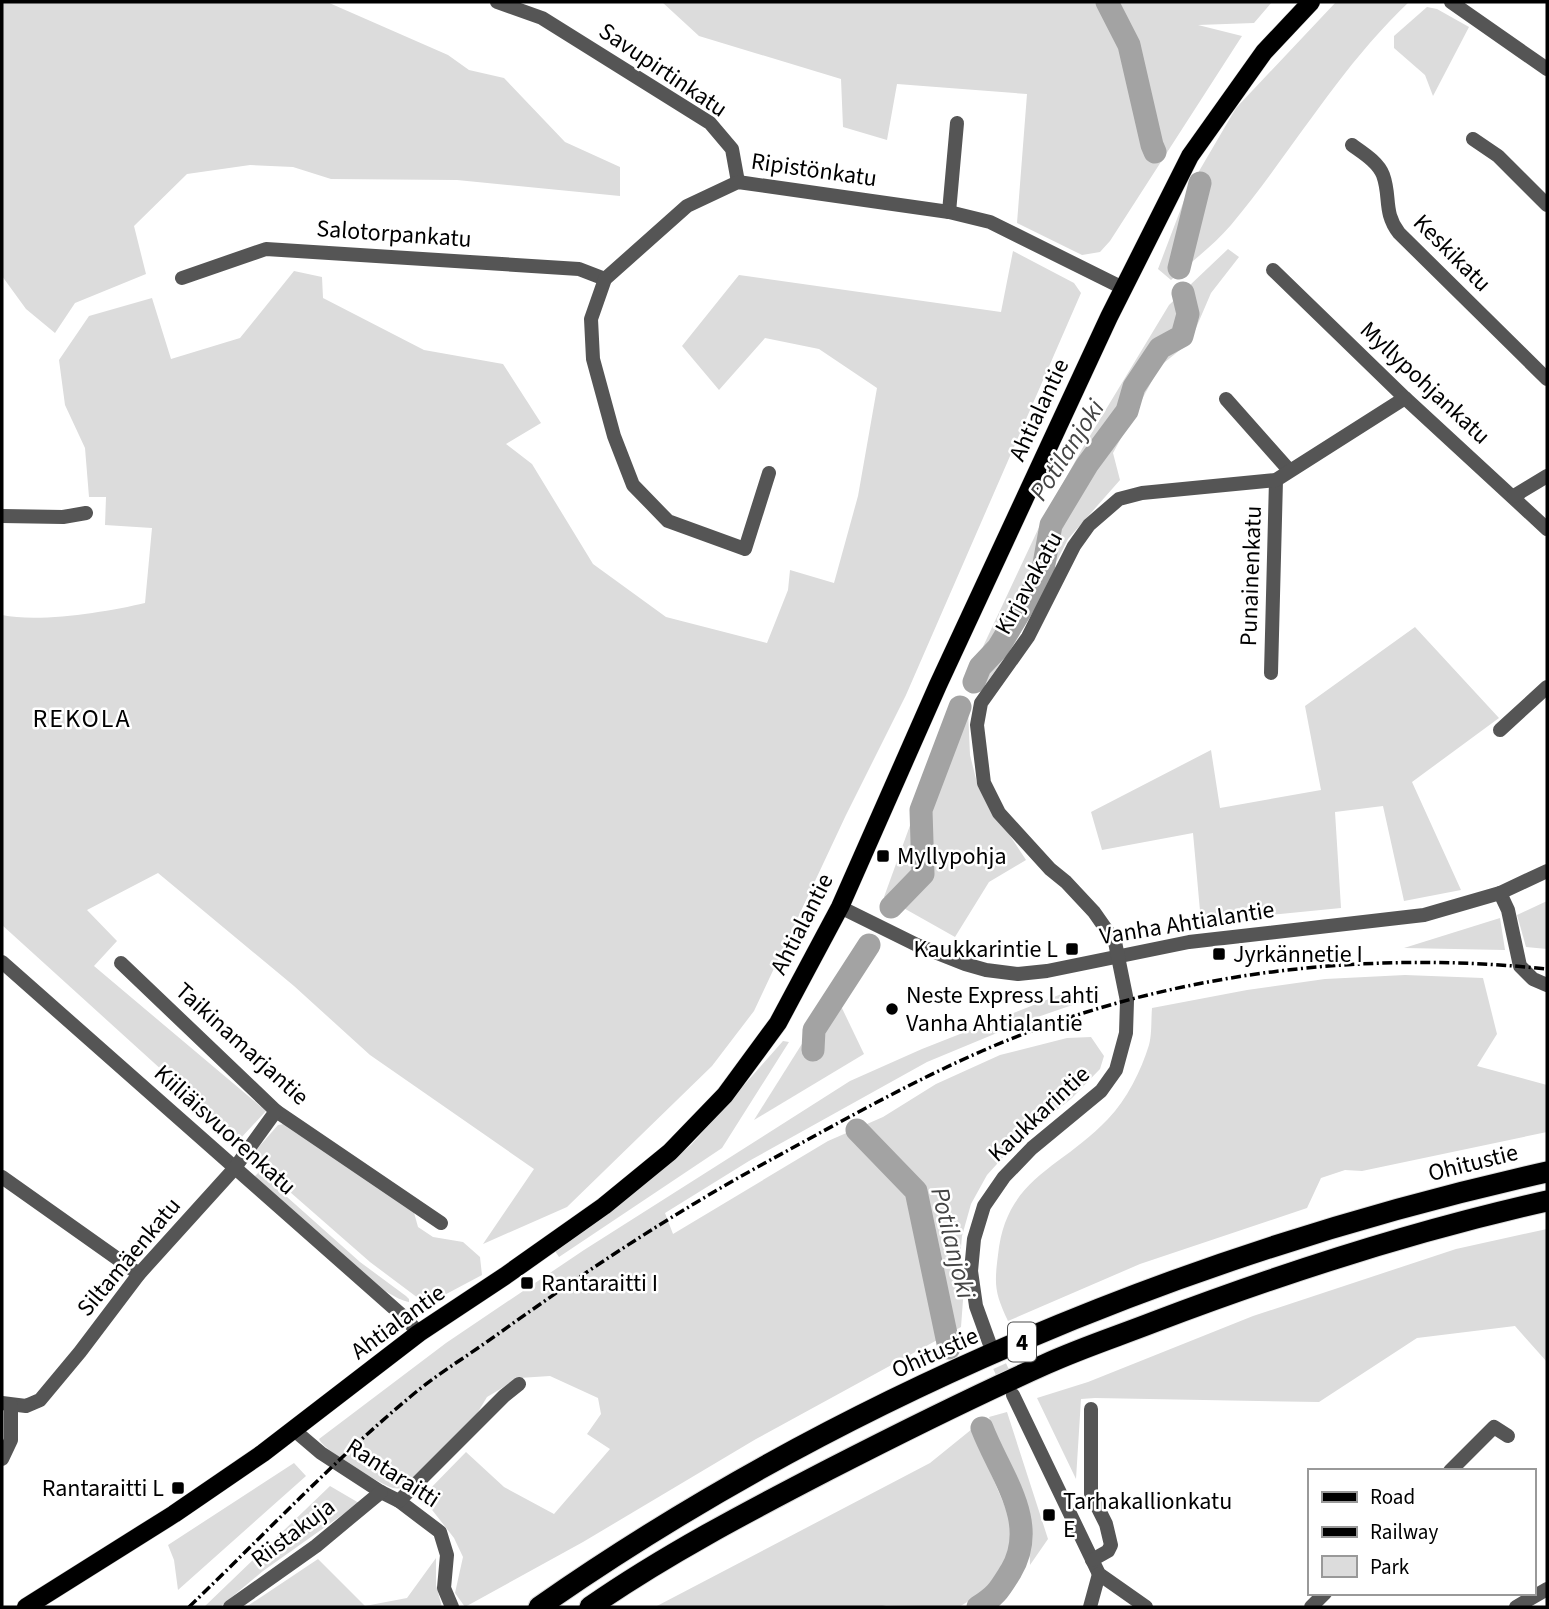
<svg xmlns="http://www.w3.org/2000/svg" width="1549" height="1609" viewBox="0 0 1549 1609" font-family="'Source Sans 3',sans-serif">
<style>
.green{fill:#dcdcdc}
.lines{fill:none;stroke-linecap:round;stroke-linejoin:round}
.river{stroke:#a3a3a3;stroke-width:23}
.minor-tunnel{stroke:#d9d9d9;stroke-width:14;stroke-dasharray:14 7;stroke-linecap:butt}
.major-casing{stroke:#dbdbdb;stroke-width:19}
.highway-casing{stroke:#dbdbdb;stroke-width:23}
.minor{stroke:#555;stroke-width:14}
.major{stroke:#000;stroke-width:18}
.highway{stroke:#000;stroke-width:21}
.rail{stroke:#000;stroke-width:3.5;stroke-dasharray:10 3.5 2 3.5;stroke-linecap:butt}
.poi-dot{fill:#000;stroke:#fff;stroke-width:2.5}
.labels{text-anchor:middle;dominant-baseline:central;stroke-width:5;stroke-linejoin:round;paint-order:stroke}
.shield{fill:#fff;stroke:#4c4c4c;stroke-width:2}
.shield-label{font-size:23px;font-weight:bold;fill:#000}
.street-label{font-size:24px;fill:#000;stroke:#fff}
.poi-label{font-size:24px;fill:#000;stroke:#fff;text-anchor:start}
.water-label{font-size:26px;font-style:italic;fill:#444;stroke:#fff}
.neighbourhood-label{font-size:26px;letter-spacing:2px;fill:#000;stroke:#fff}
</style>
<rect width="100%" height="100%" fill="#fff"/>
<g class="green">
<path d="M2 2H327L448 55 469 70 504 78 565 142 620 167V196L457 180 331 179 293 167 250 165 187 174 134 226 146 274 75 303 55 333 26 309 2 276Z"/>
<path d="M662 2H1272L1254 23 1198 25 1242 36 1110 241 1100 252 1082 255 1017 223 1027 94 897 84 887 140 843 127 841 79 699 36Z"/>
<path d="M1336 2H1409C1339 68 1292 152 1231 225 1214 245 1191 262 1171 280L1158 269 1188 190 1236 108Z"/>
<path d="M1427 7 1437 9 1469 27 1433 96 1425 75 1394 48V36Z"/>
<path d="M1228 249 1239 257 1211 293 1190 342 1160 366 1113 453 1120 480 1068 539 1015 643 980 692 965 685 1041 523 1082 449 1169 305Z"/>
<path d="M1013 251 1074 283 1081 293 906 695 846 815 754 1011 712 1066 567 1207 483 1244 534 1169 370 1055 294 986 158 873 87 910 117 941 94 966 266 1111 239 1140 2 925V615C39 623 107 612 145 603L152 528 105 525 106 497H89L85 448 65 405 59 360 89 316 152 298 171 359 240 338 294 271 322 277 323 298 424 350 503 364 541 423 506 444 532 464 593 564 666 617 767 643 788 590 790 570 834 583 858 496 877 388 819 349 765 338 719 390 682 346 739 275 1001 312Z"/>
<path d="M1415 627 1499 718 1412 782 1461 890 1404 901 1383 806 1335 812 1341 908 1201 922 1193 833 1102 850 1091 812 1211 750 1220 808 1321 790 1305 706Z"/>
<path d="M953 707 968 710 970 755 978 787 1026 860 989 882 955 937 884 897Z"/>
<path d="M1547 901V949L1526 947 1517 915Z"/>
<path d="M1500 918 1505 950 1404 948Z"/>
<path d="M1405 975 1483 978 1497 1034 1477 1066 1547 1085V1132L1362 1171 1345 1170 1321 1178 1307 1208 1140 1264 1008 1321C995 1293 994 1286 998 1255 1006 1177 1061 1169 1108 1119 1127 1099 1141 1071 1149 1045 1152 1034 1151 1020 1152 1008L1247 990 1325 979Z"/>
<path d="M1064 993 1084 1001 1026 1021 927 1062 749 1161 665 1213 673 1234 828 1141 883 1117 936 1084 1000 1055 1067 1038 1091 1037 1104 1056 1100 1069 1072 1098 1015 1144 987 1175 971 1204 962 1236 959 1270 963 1300 961 1327 756 1439 583 1542 465 1607 455 1593 463 1557 454 1538 422 1497 466 1452 504 1487 554 1514 610 1449 587 1434 601 1414 598 1398 550 1376 519 1378 487 1397 475 1417 409 1487C404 1488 397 1489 393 1488 380 1484 323 1450 319 1439L446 1343 584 1250 850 1081 922 1049Z"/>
<path d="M840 1004 864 1054 754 1120 805 1039Z"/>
<path d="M783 1041 789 1042 722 1148 559 1257 555 1251 691 1145Z"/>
<path d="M284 1124 413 1209 418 1227 433 1237 463 1242 480 1257 482 1275 435 1300 418 1298 370 1262 250 1157 278 1125Z"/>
<path d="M259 1172 360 1262 406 1296 409 1299V1302C377 1297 281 1203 253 1178Z"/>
<path d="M1547 1229V1362L1515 1326 1417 1338 1319 1402 1095 1398 1081 1399 1076 1479 1037 1398 1088 1382 1253 1316 1456 1249Z"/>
<path d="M1007 1412 1048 1539 1030 1565 1029 1511 1001 1452 989 1417Z"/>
<path d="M972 1429 1014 1528 1011 1555 990 1588 959 1607 886 1605 879 1607H655L930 1463Z"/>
<path d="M294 1463 306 1476 178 1590 174 1560 168 1545Z"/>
<path d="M330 1486 359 1503 263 1571 220 1607H204Z"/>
<path d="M436 1558V1585L442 1607H246L318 1559 365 1606 407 1598Z"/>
</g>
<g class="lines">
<g class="river">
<path d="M1107 2 1129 45 1152 145 1155 152"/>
<path d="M1179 268 1200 183"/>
<path d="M974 682 980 667 998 648 1042 575 1051 525 1087 465 1127 411 1134 387 1160 348 1182 336 1188 314 1183 293"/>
<path d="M891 907 923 874 921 810 960 707"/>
<path d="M813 1050 814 1030 869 945"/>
<path d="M857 1130 916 1191 949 1348"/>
<path d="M978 1607C997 1595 999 1590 1011 1571 1040 1522 1000 1475 982 1428"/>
</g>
<path class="minor-tunnel" d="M991 1347 1010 1389"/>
<g class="major-casing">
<path id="major" d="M26 1607 174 1514 263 1453 419 1333 505 1276 604 1206 670 1152 725 1095 778 1023 840 907 938 685 1109 317 1190 156 1264 52 1311 2"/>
</g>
<g class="highway-casing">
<g id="highway">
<path d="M539 1607C840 1397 1189 1252 1547 1172"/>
<path d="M590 1607C665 1555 747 1512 828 1470 900 1433 972 1397 1046 1364 1081 1348 1118 1336 1154 1322 1283 1273 1413 1231 1547 1201"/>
</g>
</g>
<g class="minor">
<path d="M497 2 542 18 710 123 732 149 738 182"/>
<path d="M1451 2 1547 69"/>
<path d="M1473 139 1498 156 1547 205"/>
<path d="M1352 145C1363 153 1378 162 1383 175 1391 197 1383 212 1399 233L1547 379"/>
<path d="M949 212 957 123"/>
<path d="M1273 270 1405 398 1547 529"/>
<path d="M182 278 266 249 579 269 605 279"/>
<path d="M1226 399 1289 470"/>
<path d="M769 473 745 549 668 521 633 485 614 436 593 359 591 319 605 279 687 206 738 182 949 212 990 222 1123 288"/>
<path d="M1514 496 1547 476"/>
<path d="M2 516 63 517 86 513"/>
<path d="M1271 673 1276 480"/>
<path d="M1500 730 1547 687"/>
<path d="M1500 893 1508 910 1520 966 1533 979 1547 985"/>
<path d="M840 907 917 945 965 964 986 970 1018 974 1047 971 1189 942 1424 915 1500 893 1547 871"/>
<path d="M2 962 405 1318 419 1333"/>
<path d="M121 963 276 1111 441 1223"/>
<path d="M2 1177 139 1274"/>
<path d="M989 1342 976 1306 971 1271 974 1239 984 1206 1004 1177 1032 1148 1101 1091 1116 1070 1126 1033 1127 1001 1115 942 1094 912 1066 882 1050 869 999 813 984 783 977 725 981 703 1028 637 1074 546 1089 525 1119 499 1142 493 1276 480 1405 398"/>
<path d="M1013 1395 1099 1574 1146 1607"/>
<path d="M2 1403 26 1406 40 1400 80 1352 139 1274 234 1169 276 1111"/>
<path d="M1091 1409V1494L1106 1524 1111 1545 1108 1551 1092 1560"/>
<path d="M294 1430 321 1453 381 1492 399 1501 440 1532 447 1555 444 1588 452 1607"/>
<path d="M2 1459 11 1440V1405"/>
<path d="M1450 1471 1494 1427 1508 1436"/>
<path d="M399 1501 504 1396 519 1384"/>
<path d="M230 1607 316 1546 381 1492"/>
<path d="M1090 1607 1099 1574"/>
<path d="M1311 1607 1325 1593"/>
<path d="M1516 1607 1547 1589"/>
</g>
<use href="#major" class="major"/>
<use href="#highway" class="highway"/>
<path class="rail" d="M189 1607C262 1537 332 1462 410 1397 437 1374 469 1355 498 1334 587 1270 678 1210 774 1158 842 1121 911 1082 982 1051 1157 974 1358 949 1547 969"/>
</g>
<g class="poi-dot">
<rect x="876" y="849" width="14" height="14" rx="3.5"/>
<rect x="1065" y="942" width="14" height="14" rx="3.5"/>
<rect x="1212" y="947" width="14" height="14" rx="3.5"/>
<circle cx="892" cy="1009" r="7"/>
<rect x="520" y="1276" width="14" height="14" rx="3.5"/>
<rect x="171" y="1481" width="14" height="14" rx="3.5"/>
<rect x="1042" y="1508" width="14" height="14" rx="3.5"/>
</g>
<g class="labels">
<rect class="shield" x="1008" y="1322.5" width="28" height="39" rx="5"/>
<g class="shield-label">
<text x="1022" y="1342">4</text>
</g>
<g class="street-label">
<text transform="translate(663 70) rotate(34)">Savupirtinkatu</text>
<text transform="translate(814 170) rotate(8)">Ripistönkatu</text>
<text transform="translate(394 234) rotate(4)">Salotorpankatu</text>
<text transform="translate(1452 253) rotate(45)">Keskikatu</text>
<text transform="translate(1425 383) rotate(43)">Myllypohjankatu</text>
<text transform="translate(1039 410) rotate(-65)">Ahtialantie</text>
<text transform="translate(1251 576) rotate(-88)">Punainenkatu</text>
<text transform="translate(1029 583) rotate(-61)">Kirjavakatu</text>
<text transform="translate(1187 923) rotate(-9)">Vanha Ahtialantie</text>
<text transform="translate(802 924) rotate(-63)">Ahtialantie</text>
<text transform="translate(242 1044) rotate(42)">Taikinamarjantie</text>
<text transform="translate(1039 1114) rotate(-43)">Kaukkarintie</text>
<text transform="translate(225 1130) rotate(42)">Kiiliäisvuorenkatu</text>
<text transform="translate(1473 1163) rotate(-14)">Ohitustie</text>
<text transform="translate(129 1257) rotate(-50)">Siltamäenkatu</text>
<text transform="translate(398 1322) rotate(-36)">Ahtialantie</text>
<text transform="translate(935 1353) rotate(-24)">Ohitustie</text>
<text transform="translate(393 1473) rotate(33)">Rantaraitti</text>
<text transform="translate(293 1533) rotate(-37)">Riistakuja</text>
</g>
<g class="poi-label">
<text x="897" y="856">Myllypohja</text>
<text x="1058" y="949" text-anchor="end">Kaukkarintie L</text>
<text x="1233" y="954">Jyrkännetie I</text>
<text x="906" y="995">Neste Express Lahti<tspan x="906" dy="28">Vanha Ahtialantie</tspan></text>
<text x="541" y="1283">Rantaraitti I</text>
<text x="164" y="1488" text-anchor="end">Rantaraitti L</text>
<text x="1063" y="1501">Tarhakallionkatu<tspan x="1063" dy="28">E</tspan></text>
</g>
<g class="water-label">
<text transform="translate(1067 450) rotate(-57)">Potilanjoki</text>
<text transform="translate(953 1243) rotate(76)">Potilanjoki</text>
</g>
<g class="neighbourhood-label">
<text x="82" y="718">REKOLA</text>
</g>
</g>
<rect width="1549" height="1609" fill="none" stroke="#000000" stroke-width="7"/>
<rect x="1308" y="1469" width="228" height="126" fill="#ffffff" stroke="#999999" stroke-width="2"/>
<rect x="1322" y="1492" width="35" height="10" fill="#000000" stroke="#999999" stroke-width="2"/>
<text x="1370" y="1504" font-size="21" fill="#000000">Road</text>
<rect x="1322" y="1527" width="35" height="10" fill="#000000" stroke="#999999" stroke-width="2"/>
<text x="1370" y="1539" font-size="21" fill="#000000">Railway</text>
<rect x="1322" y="1556" width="35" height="21" fill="#dcdcdc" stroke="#999999" stroke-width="2"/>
<text x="1370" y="1574" font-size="21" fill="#000000">Park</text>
</svg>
